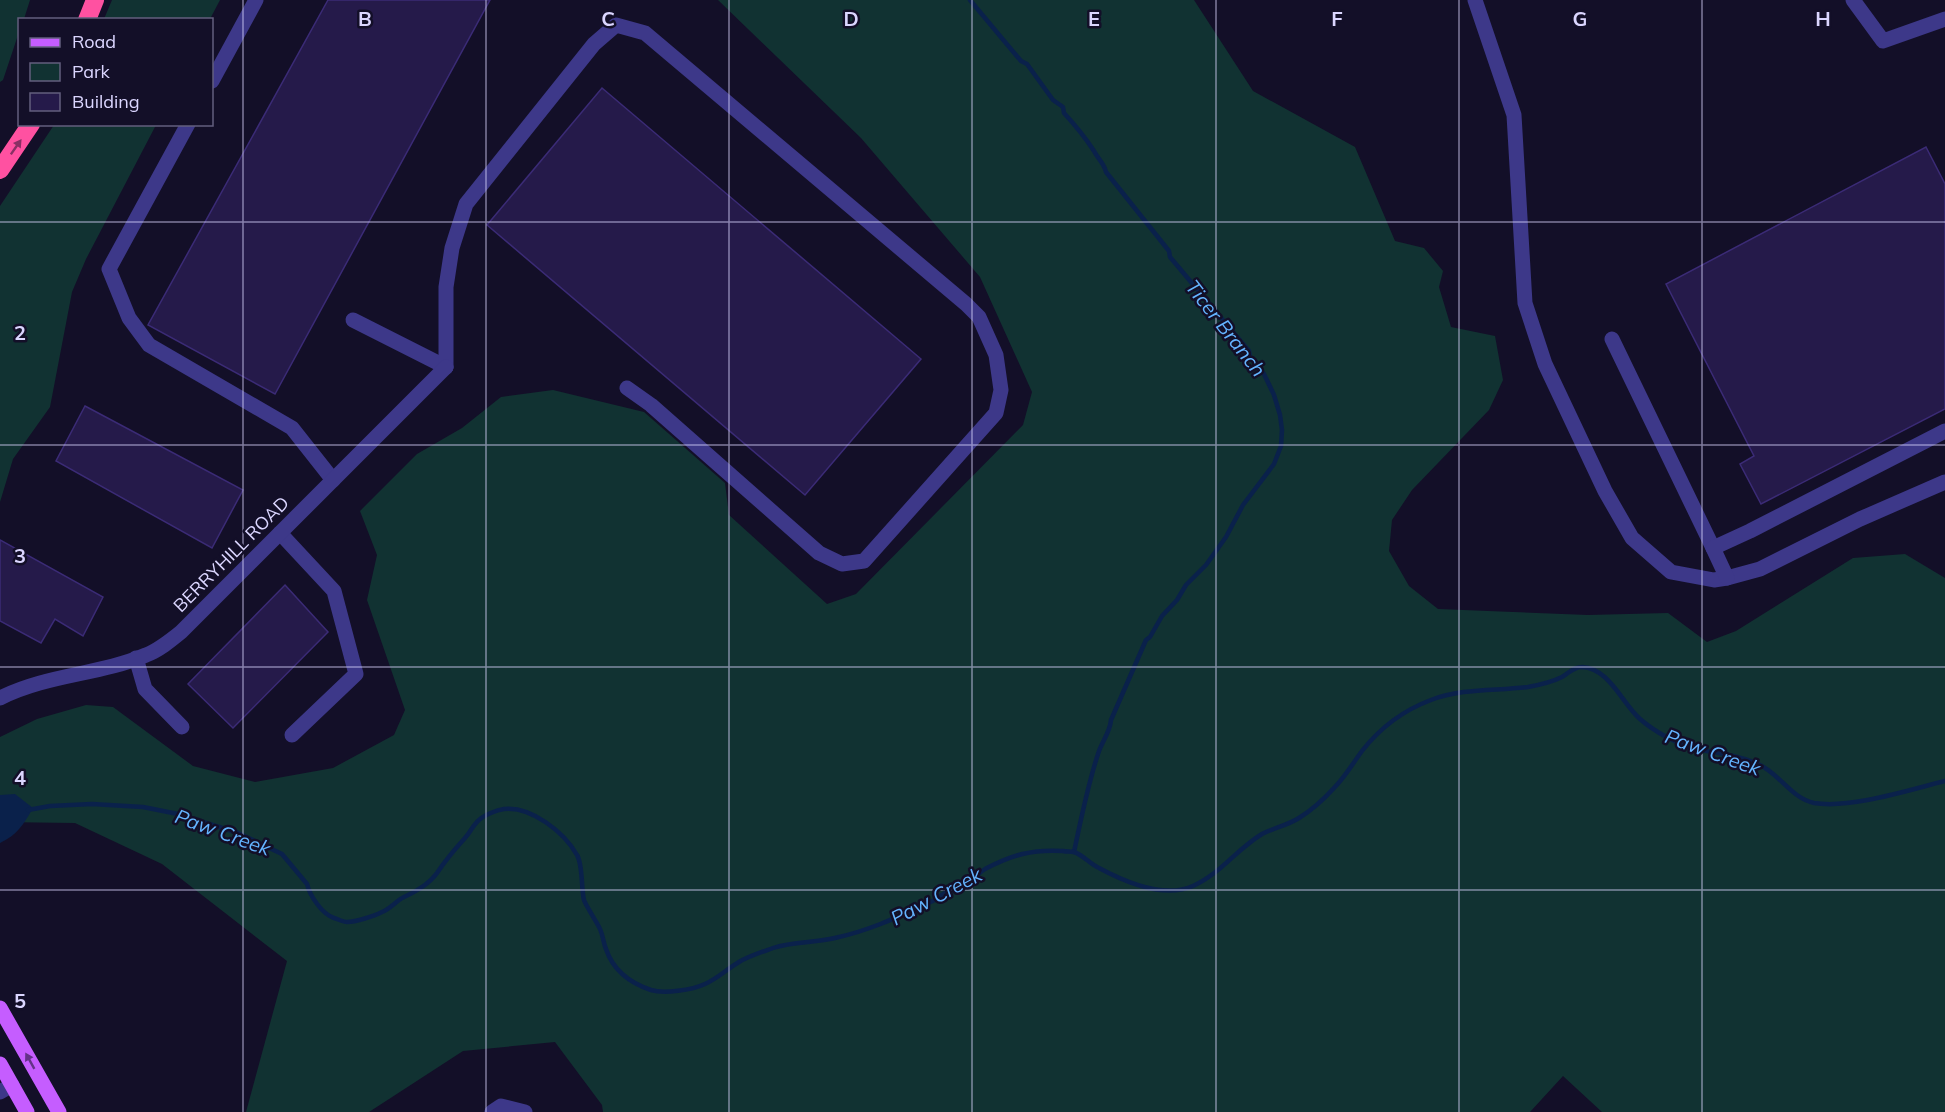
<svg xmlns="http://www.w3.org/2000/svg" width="1945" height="1112" viewBox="0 0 1945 1112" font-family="Mulish,sans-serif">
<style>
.green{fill:#113232}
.water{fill:#0a214b}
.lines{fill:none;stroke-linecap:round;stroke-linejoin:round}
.stream{stroke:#0a214b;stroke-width:4.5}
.building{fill:#251a4a;stroke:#3b2b76;stroke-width:1.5}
.minor{stroke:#3d3889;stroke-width:15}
.major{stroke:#c55dff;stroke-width:15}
.highway{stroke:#ff51a1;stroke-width:18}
.oneway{fill:#893064}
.oneway2{fill:#633289}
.grid{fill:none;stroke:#dbd6ff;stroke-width:1.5;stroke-opacity:0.55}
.labels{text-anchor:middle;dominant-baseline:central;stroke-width:5;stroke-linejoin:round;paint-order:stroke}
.street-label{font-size:18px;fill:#dbd6ff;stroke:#130f28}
.water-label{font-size:20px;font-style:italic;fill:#64b4ff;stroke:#130f28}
.grid-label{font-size:20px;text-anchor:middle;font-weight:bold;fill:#dbd6ff;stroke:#130f28;stroke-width:5;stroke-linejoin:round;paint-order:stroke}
</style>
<rect width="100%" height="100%" fill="#130f28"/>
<g class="green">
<path d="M0 0H30L24 19 20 20 19 32 3 80 0 82Z"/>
<path d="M112 0H220L210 19H104Z"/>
<path d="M718 0H1194L1253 91 1355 147 1395 241 1424 248 1443 271 1439 287 1451 327 1495 336 1503 380 1489 410 1412 490 1392 520 1389 551 1409 586 1438 609 1588 615 1668 613 1707 642 1736 631 1853 558 1905 554 1945 578V1112H1602L1563 1076 1530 1112H603L602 1105 555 1042 463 1051 369 1112H246L287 961 162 864 75 823 0 822V737L37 719 86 705 113 707 193 766 255 782 333 768 394 735 405 710 367 600 377 555 360 511 417 454 462 428 501 397 553 390 644 412 725 483 729 515 827 604 856 594 1023 425 1032 392 980 277 861 138Z"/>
<path d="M54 125H156L86 259 72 292 50 407 13 459 0 502V206Z"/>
</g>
<path class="water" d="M15 794 33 808C24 824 17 835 0 843V795Z"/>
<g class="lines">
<g class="stream">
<path d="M970 0 1021 61 1027 64 1053 100 1063 107 1064 113C1075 125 1085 137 1094 151 1098 159 1104 163 1106 172L1169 251 1170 257 1249 351 1250 357 1264 374 1274 395 1280 415 1282 430 1281 446 1274 464 1243 505 1226 537 1206 565 1186 585 1177 600 1162 616 1150 637 1146 640 1111 720C1110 732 1103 740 1099 751 1088 783 1081 819 1074 852"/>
<path d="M28 810 50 806 92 804 143 807 178 814 238 833 282 854 307 884C310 896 322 914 334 918 338 919 343 922 347 922 356 922 374 916 382 912 390 909 396 901 404 897 415 892 430 883 437 873 445 861 455 849 465 838 470 833 473 825 479 820 484 815 497 810 504 809 531 806 564 832 577 855 583 865 581 888 584 900 585 904 596 921 599 927 603 934 603 942 606 949 613 970 630 983 651 990 664 994 692 990 705 984 717 979 727 969 739 962 749 956 762 952 773 948 793 941 815 943 835 938 872 930 902 915 937 899 945 891 956 886 966 882 973 879 979 873 985 869 1012 855 1032 849 1063 851 1067 852 1071 851 1074 852 1083 855 1090 864 1099 868 1125 882 1164 899 1193 886 1220 874 1237 849 1262 834 1274 828 1288 825 1299 818 1312 810 1324 799 1334 788 1345 777 1353 763 1362 751 1380 728 1404 710 1431 700 1462 688 1496 691 1528 687 1539 685 1552 682 1562 677 1569 673 1573 667 1582 667 1609 668 1622 703 1640 719 1655 732 1677 744 1696 749 1717 753 1738 755 1758 764 1779 773 1791 798 1814 803 1850 809 1909 790 1945 781"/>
</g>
</g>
<g class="building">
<path d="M328 0H490L275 394 148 325Z"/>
<path d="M602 88 921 359 805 495 487 225Z"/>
<path d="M1926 147 1945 184V409L1761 504 1740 464 1754 456 1666 284Z"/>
<path d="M85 406 243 490 212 548 56 461Z"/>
<path d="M0 540 103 597 83 636 55 619 41 643 0 621Z"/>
<path d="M285 585 328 632 233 728 188 684Z"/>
</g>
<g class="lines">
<g class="minor">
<path d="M1475 0 1514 115 1525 303 1545 364 1605 491 1632 538 1671 572 1714 580 1727 578 1760 569 1860 519 1945 482"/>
<path d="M1853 0 1883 41 1945 19"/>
<path d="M212 81 256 0"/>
<path d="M188 124 109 269 129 318 149 345 292 428 333 480"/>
<path d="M353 320 446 367"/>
<path d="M1612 339 1713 548"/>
<path d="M446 367V287L452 248 466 204 594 44 616 25 645 33 966 304 979 317 996 355 1001 390 996 413 864 561 842 564 819 553 651 405 627 388"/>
<path d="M280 533 334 591 356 674 292 735"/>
<path d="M1727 578 1713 548 1750 531 1945 431"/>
<path d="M136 658 145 689 182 727"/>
<path d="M0 698C48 674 99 675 146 655 159 650 170 641 181 632L446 367"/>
<path d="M0 1092 12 1085"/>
<path d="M492 1112 501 1106 525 1112"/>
</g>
<g class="major">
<path d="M0 1008 59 1112"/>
<path d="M0 1064 27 1112"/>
</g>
<g class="highway">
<path d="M87 20 95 0"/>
<path d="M0 170 31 124"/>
</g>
</g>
<defs><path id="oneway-solid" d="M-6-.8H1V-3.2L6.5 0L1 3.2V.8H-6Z" transform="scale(1.5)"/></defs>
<use class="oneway" href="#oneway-solid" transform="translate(16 147) rotate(-55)"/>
<use class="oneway2" href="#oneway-solid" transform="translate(30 1061) rotate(-119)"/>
<path class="grid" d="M243 0V1112M486 0V1112M729 0V1112M972 0V1112M1216 0V1112M1459 0V1112M1702 0V1112M0 222H1945M0 445H1945M0 667H1945M0 890H1945"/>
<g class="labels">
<g class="street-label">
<text transform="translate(231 554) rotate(-45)">BERRYHILL ROAD</text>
</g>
<g class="water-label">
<text transform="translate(1226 328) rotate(52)">Ticer Branch</text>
<text transform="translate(1713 752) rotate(20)">Paw Creek</text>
<text transform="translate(223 832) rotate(20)">Paw Creek</text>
<text transform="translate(936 896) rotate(-28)">Paw Creek</text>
</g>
</g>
<g class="grid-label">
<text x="365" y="26">B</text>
<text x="608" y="26">C</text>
<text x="851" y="26">D</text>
<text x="1094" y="26">E</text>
<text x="1337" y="26">F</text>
<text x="1580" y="26">G</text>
<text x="1823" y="26">H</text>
<text x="20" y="340">2</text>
<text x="20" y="563">3</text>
<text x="20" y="785">4</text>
<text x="20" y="1008">5</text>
</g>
<rect x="18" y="18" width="195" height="108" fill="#130f28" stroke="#635f7e" stroke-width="1.5"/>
<rect x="30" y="38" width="30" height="9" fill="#c55dff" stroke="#635f7e" stroke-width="1.5"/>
<text x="72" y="48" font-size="18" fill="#dbd6ff">Road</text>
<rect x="30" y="63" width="30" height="18" fill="#113232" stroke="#635f7e" stroke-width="1.5"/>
<text x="72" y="78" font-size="18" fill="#dbd6ff">Park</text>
<rect x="30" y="93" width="30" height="18" fill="#251a4a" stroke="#635f7e" stroke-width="1.5"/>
<text x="72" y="108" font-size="18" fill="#dbd6ff">Building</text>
</svg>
